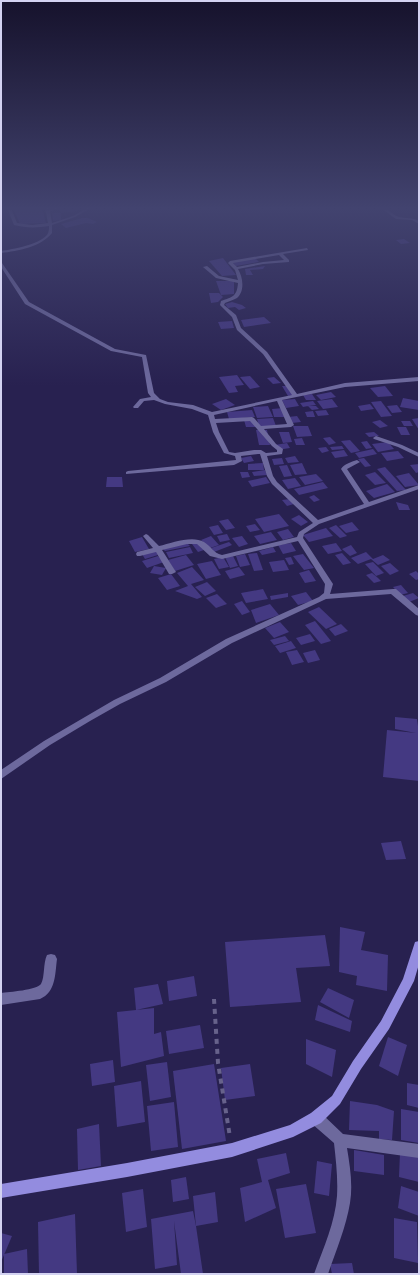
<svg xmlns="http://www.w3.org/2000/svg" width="420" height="1275" viewBox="0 0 420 1275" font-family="Raleway,sans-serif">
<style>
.building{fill:#443982}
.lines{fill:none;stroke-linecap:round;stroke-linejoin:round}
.path{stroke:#67628b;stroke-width:4;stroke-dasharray:5 5;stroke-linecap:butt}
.street{fill:#6d699d;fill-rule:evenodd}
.secondary{fill:#938cdf;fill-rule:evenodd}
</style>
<rect width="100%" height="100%" fill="#282150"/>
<g class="building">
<path d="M13 208H42L46 223 20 224Z"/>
<path d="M77 209V211L61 213 60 210Z"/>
<path d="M52 213H61V220L53 221Z"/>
<path d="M82 218H88L97 222 93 224 86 223 66 228 61 224Z"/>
<path d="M404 239 410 243 401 244 396 240Z"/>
<path d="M223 258 236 275 222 276 209 261Z"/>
<path d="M255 258 259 262 236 266 232 262Z"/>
<path d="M265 266 263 269 250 270 253 275H246L245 269Z"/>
<path d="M216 281H234V294L221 295Z"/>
<path d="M209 293H219L223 297 218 302 211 303Z"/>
<path d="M232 302 242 305 246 308 239 310 235 307 228 308 225 304Z"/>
<path d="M264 317 271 323 244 327 241 320Z"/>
<path d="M232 321 234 328 221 329 218 322Z"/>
<path d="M237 375 244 385 235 386 238 392 229 393 219 377Z"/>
<path d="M250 376 260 387 250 389 240 377Z"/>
<path d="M274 377 281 383 273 384 267 378Z"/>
<path d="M282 386H288L293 395 288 396Z"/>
<path d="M385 386 393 396 378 397 370 388Z"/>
<path d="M331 392 336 397 321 400 316 395Z"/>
<path d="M312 394 316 400H306L303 395Z"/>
<path d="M403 398 419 401V410L400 407Z"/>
<path d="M226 399 235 405 221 410 212 404Z"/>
<path d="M295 399 299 406 286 408 282 400Z"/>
<path d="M332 399 338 407 323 409 317 401Z"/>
<path d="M313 401 316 405 309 406H316L319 409 312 410 307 405 308 406 303 407 300 403Z"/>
<path d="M381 401 392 416 381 417 371 402Z"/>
<path d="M370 404 374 409 361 411 358 406Z"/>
<path d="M397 405 402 412 392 413 387 406Z"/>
<path d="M268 406 273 417 257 418 253 407Z"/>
<path d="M283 408 286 417H274L272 409Z"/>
<path d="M252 410 255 417 229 419 227 412Z"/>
<path d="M326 410 329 415 318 416 315 411Z"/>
<path d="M313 411 315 417H307L305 412Z"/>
<path d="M297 416 301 422 292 423 288 417Z"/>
<path d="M273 418 276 426H259L257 419Z"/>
<path d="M419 418V430L412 419Z"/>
<path d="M255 419 257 427H246L244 420Z"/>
<path d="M380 420 388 426 380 428 372 422Z"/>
<path d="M401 421H410L413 426H404Z"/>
<path d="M293 426H308L312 436 297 437Z"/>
<path d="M397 427H406L410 435H401Z"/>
<path d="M256 430H267L270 445H259Z"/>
<path d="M279 432H289L292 442 283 443Z"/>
<path d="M374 432 379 436 369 437 365 433Z"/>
<path d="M330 437 336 443 329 445 323 438Z"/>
<path d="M302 438 305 445H296L294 439Z"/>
<path d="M350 440 360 451 351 453 341 441Z"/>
<path d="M367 441 372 448 366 449 361 442Z"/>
<path d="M388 442 394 449 378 452 372 444Z"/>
<path d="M287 443 290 448 277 450 275 445Z"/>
<path d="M342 446 344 449 332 450 330 447Z"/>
<path d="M326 447 329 451 322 453 318 448Z"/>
<path d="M373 449 377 454 359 458 355 453Z"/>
<path d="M344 450 348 456 335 458 331 452Z"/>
<path d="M398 451 404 458 387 461 381 453Z"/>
<path d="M251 456 254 461 244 463 241 458Z"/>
<path d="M295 456 299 462 288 463 285 458Z"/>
<path d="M282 458 284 464 274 465 272 459Z"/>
<path d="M364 458 371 466 365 467 358 459Z"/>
<path d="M263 463 264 470H248V464Z"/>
<path d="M302 463 307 474 295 475 290 465Z"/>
<path d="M419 464V472L416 473 410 465Z"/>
<path d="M287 465 292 476 284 477 279 466Z"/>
<path d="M385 467 406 490 397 491 377 469Z"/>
<path d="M265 470 267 475 254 476 252 472Z"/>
<path d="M240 472H248L250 477 242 478Z"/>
<path d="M375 472 386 483 375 485 365 475Z"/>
<path d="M409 473 419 485 405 487 396 476Z"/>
<path d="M316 474 323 481 305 485 299 477Z"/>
<path d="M107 477H122L123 487H106Z"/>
<path d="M266 477 270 483 252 487 248 481Z"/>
<path d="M295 478 301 486 288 489 282 480Z"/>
<path d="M323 482 328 488 299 495 294 489Z"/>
<path d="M387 484 395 492 374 498 366 491Z"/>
<path d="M314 495 320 500 314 502 309 497Z"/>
<path d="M290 499 294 504 287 506 282 500Z"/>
<path d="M396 502 408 505 410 510H399Z"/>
<path d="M279 514 289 526 264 532 255 519Z"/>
<path d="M299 515 308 522 301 526 291 519Z"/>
<path d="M228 519 235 528 226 530 219 521Z"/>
<path d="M352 522 359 530 346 533 339 526Z"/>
<path d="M255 524 260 530 250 532 246 526Z"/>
<path d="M218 525 223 533 214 535 209 527Z"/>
<path d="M336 525 347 536 340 538 329 528Z"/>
<path d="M326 528 333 536 309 542 303 535Z"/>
<path d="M288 529 294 537 283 540 277 532Z"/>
<path d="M271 532 277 540 260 544 254 536Z"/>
<path d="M227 534 230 540 220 542 217 536Z"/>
<path d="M211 536 219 545 210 548 201 540Z"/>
<path d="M242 536 248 544 239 547 232 538Z"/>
<path d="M142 537 149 549 135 552 129 541Z"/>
<path d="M198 542 204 550 198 552 192 544Z"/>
<path d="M229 542 232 545 214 552 211 548Z"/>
<path d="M187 543 190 546 165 551 163 549Z"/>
<path d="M291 543 296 551 283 554 278 545Z"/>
<path d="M336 543 342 551 328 554 322 546Z"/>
<path d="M351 545 357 553 350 556 342 549Z"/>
<path d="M190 547 193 553 169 558 166 552Z"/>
<path d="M273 547 276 552 262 555 259 551Z"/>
<path d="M156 551 158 555 145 559 142 554Z"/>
<path d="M366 552 373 559 383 555 390 560 378 565 371 559 358 564 351 558Z"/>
<path d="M257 553 263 570 254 571 248 554Z"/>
<path d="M342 553 351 563 343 565 335 555Z"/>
<path d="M245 554 250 565 240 567 236 556Z"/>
<path d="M303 554 314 568 304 570 293 556Z"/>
<path d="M186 555 194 565 175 571 168 560Z"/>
<path d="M158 556 164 562 147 568 142 561Z"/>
<path d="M233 556 238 566 230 568 225 557Z"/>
<path d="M223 557 229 567 219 569 214 559Z"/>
<path d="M291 557 294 564 289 565 285 558Z"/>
<path d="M284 560 289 570 273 572 269 562Z"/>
<path d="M212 561 221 575 206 579 197 564Z"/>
<path d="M373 562 384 573 376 576 365 564Z"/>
<path d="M390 563 399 571 390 575 381 566Z"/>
<path d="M154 566 166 568 162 575 150 573Z"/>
<path d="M192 567 204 580 191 584 202 597 197 599 175 591 188 586 177 573Z"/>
<path d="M239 567 245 575 230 579 225 571Z"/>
<path d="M309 570 316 581 305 583 299 573Z"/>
<path d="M416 571 419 574V579L416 580 409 574Z"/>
<path d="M372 573 378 578 381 581 374 583 366 575Z"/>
<path d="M171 574 180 586 167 590 158 578Z"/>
<path d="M207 582 216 591 205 596 195 587Z"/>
<path d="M401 585 408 593 400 595 393 587Z"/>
<path d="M263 589 268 599 246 603 241 593Z"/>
<path d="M306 592 313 601 298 605 291 596Z"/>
<path d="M288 593V597L271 600 270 596Z"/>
<path d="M413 593 419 598 409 602 403 596Z"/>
<path d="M217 594 227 604 216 608 206 598Z"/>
<path d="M242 601 250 612 242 615 234 604Z"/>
<path d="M270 604 279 615 256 623 251 610Z"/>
<path d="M319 607 337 624 326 629 308 612Z"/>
<path d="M315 621 331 641 321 644 305 625Z"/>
<path d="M280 622 289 632 274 638 265 628Z"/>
<path d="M341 624 348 631 335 636 329 629Z"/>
<path d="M310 634 315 641 301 645 296 638Z"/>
<path d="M285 636 289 641 274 645 270 640Z"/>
<path d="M291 641 296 648 280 653 275 646Z"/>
<path d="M297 650 304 662 292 665 286 652Z"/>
<path d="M315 650 320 660 308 663 303 653Z"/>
<path d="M395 717 417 719 419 733V781L383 777 387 730 416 733 395 729Z"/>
<path d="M401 841 406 859 386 860 381 843Z"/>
<path d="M340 927 365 932 361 950 388 955 387 991 356 985 357 976 339 972Z"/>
<path d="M325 935 330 966 296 968 301 1002 230 1007 225 942Z"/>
<path d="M194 976 197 996 169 1001 167 981Z"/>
<path d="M158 984 163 1004 136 1010 154 1008V1034L161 1032 164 1056 121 1067 117 1012 136 1010 134 988Z"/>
<path d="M328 988 354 1000 349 1018 320 1002Z"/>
<path d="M318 1005 352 1021 350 1032 315 1020Z"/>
<path d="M200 1025 204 1048 169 1054 166 1031Z"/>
<path d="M388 1037 407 1045 398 1076 379 1066Z"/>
<path d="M306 1039 336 1050 332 1077 306 1064Z"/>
<path d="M113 1060 115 1082 92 1086 90 1064Z"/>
<path d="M167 1062 171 1097 150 1101 146 1065Z"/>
<path d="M214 1064 226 1141 182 1149 173 1071Z"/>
<path d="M250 1064 255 1096 225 1100 221 1068Z"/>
<path d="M141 1081 145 1122 117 1127 114 1086Z"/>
<path d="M407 1083 419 1085V1108L407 1105Z"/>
<path d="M350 1101 377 1105 394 1111 392 1140 379 1139V1131L349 1130Z"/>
<path d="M174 1102 178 1147 151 1151 147 1106Z"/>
<path d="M401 1109 419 1112V1143L401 1140Z"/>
<path d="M99 1124 101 1166 78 1170 77 1129Z"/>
<path d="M354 1150 384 1155V1175L354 1171Z"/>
<path d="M286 1153 290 1173 268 1180 276 1208 245 1222 240 1188 262 1182 257 1159Z"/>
<path d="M400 1153 419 1157V1182L399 1177Z"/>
<path d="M317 1161 332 1164 329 1196 314 1193Z"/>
<path d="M186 1177 189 1199 173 1202 171 1180Z"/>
<path d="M306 1184 316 1233 285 1238 276 1189Z"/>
<path d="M401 1186 419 1192V1216L398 1208Z"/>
<path d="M143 1189 147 1227 126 1232 122 1193Z"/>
<path d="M215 1192 218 1222 196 1226 193 1196Z"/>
<path d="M193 1211 196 1226 203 1274H181L174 1221 177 1265 155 1269 151 1219Z"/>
<path d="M75 1214 77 1274H39L38 1222Z"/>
<path d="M394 1218 417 1222 418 1263 394 1258Z"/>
<path d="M1 1233 12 1236 1 1262Z"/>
<path d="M27 1249 28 1274H4V1254Z"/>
<path d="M352 1263 354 1274H332L330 1264Z"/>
</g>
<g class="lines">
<path class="path" d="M214 999 218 1063 230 1137"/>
<g class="street">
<path d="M7 208H11L17 223 32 225 48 223 45 208H62L50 211 52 223 73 216 87 208H91L75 217 52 225V233C41 247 18 251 1 253V251C13 249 38 245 47 235 49 232 49 229 49 226 36 228 26 228 14 225Z"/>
<path d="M381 208C389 208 392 215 399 217 407 219 412 217 419 221V224L412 220 396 219Z"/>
<path d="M307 248 308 250 283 254 289 260V262L263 264 238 269C243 277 245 291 237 298 234 300 229 301 225 303L224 305 236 315 241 328 267 352 297 394 345 383 419 377V381L345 387 282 400 294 425 291 427 264 429 276 444 283 449 282 454 267 456 273 476 277 482 318 520 364 504 341 469C344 464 351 462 357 460L360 462 347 469 369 502 419 485V489L319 524 304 534 303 538 333 584 330 594 393 589H396L419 609V616L416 615 391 594 326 599 232 643 166 682 120 704 90 721 50 745 1 779V770L44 741 114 700 160 678 226 639 319 597 324 593 325 584 298 541 222 559 210 556 197 544H187L162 550 176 572 172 574H169L156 552 140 556H137L136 554 137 552 153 548 143 536 146 534 148 535 159 546C172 543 192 535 204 542 211 546 213 553 222 555L297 537 299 532 313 523 272 484 267 476 260 454H258L241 456 242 461 234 465 126 474V472L128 471 236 460 235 456 224 453 213 432 208 415 192 409 165 404 154 400 144 401 138 408H134L133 407 140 399 151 397 148 393 142 357 111 351 25 304 1 267V263H2L29 302 115 349 146 355 154 393 160 399 168 402 193 405 212 412 292 395 263 354 237 330 232 317 220 305 221 301C233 297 237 296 238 283L216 278 203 267 207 266 219 276 238 280 235 270 228 263 230 261ZM279 255 284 260 263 262 237 267 233 263ZM277 401 287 424 261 426 254 418 252 417 215 419 214 415ZM250 421 272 446 277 450V452L266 453 261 450H254L235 453 229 452 219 432 216 423Z"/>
<path d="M376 436 402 445 419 453V457L398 447 374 439 373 438Z"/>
<path d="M51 954 55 955 57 959C55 974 56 992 40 999L1 1005V993C9 992 37 990 41 984 45 977 43 963 47 955Z"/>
<path d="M316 1112 321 1113 343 1134 419 1144V1158L347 1148C350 1166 353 1185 350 1203 346 1227 336 1251 328 1274H314C323 1249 335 1223 337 1196 338 1178 336 1161 334 1143L311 1123 310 1118 311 1113Z"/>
</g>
<path class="secondary" d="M419 941V964L414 981 389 1029 361 1069 340 1104 321 1123 293 1137 232 1157 127 1177 1 1198V1184L127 1163 232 1143 290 1125 311 1113 332 1096 353 1061 381 1021 403 979 415 942Z"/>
</g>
<linearGradient id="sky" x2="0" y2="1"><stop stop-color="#16122c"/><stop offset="0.54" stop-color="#42436f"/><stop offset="1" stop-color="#42436f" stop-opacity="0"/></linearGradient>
<rect width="420" height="386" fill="url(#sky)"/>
<rect width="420" height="1275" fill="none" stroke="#d3d2f1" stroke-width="4"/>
</svg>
